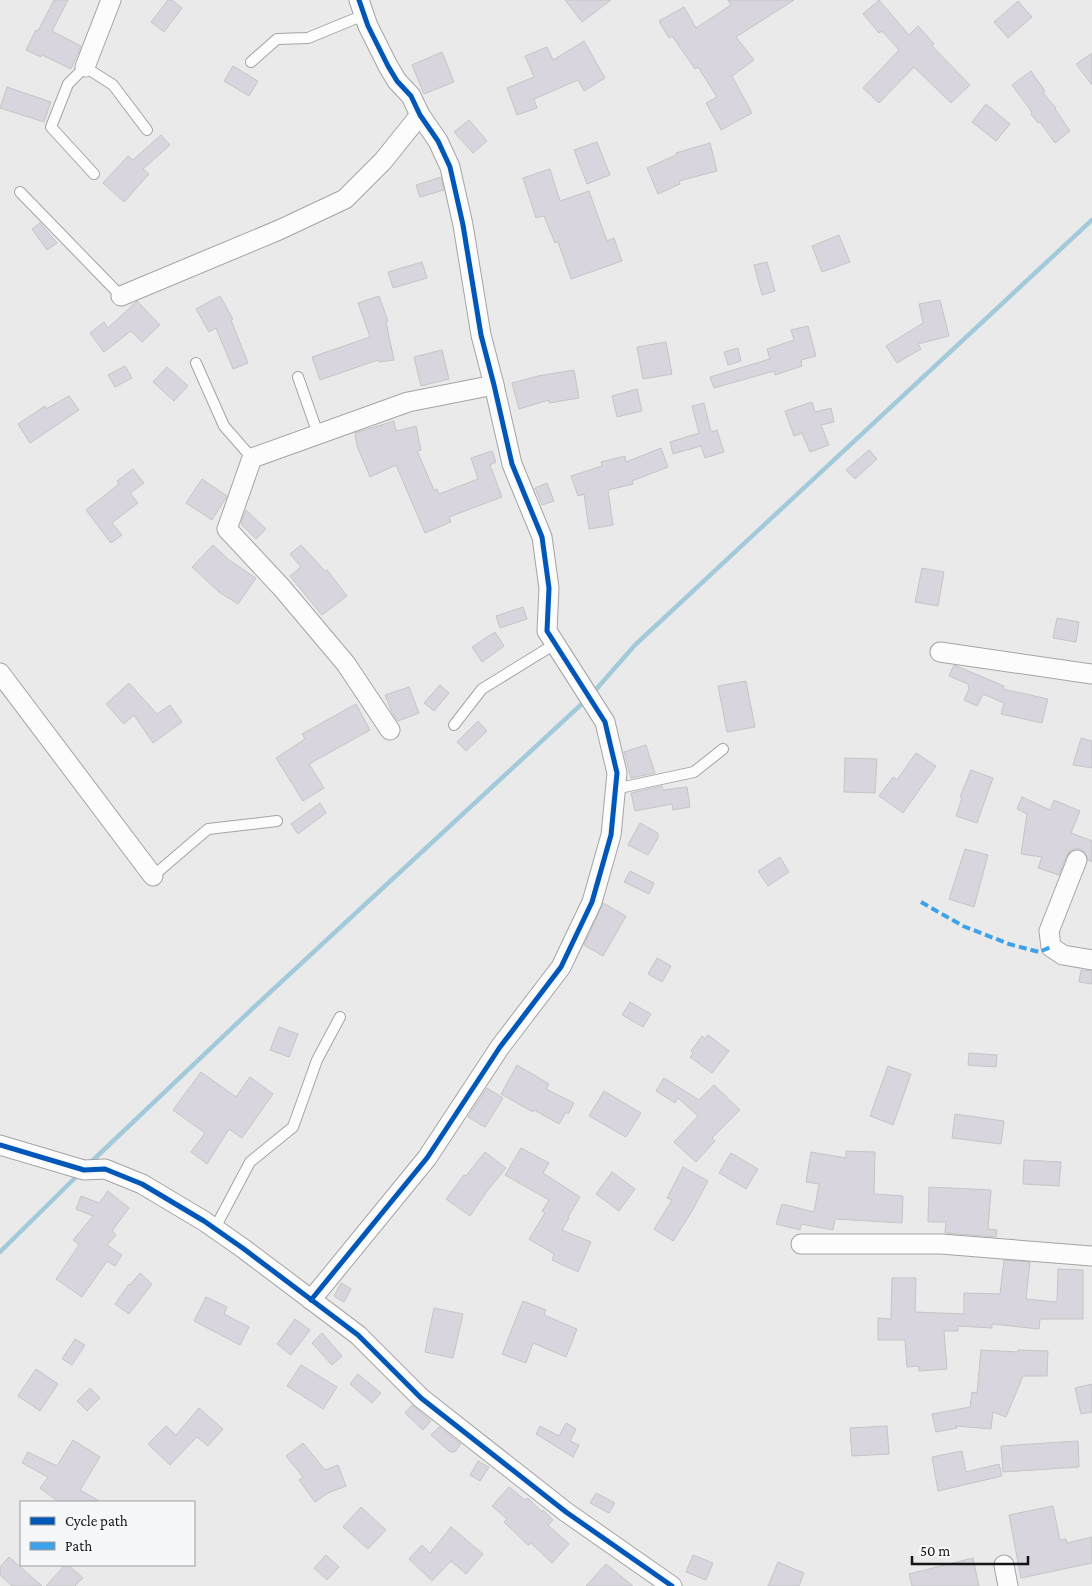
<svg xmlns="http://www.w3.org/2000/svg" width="1092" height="1586" viewBox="0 0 1092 1586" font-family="'Crimson Pro',serif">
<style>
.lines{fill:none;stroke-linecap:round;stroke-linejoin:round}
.stream{stroke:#a3cada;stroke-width:4.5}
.building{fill:#d8d5de;stroke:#c5c5c6}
.service-casing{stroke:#a4a4a4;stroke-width:12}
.minor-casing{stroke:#a4a4a4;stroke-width:21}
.service{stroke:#fcfcfc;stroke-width:10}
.minor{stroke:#fcfcfc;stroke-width:19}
.quiet{stroke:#3da2ea;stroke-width:4;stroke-dasharray:8 4;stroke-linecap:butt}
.cycleway-casing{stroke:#f6f7f9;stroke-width:8}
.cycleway{stroke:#0057b8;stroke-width:5}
</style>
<rect width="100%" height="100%" fill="#eaeaeb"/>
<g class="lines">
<g class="stream">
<path d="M592 694 635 645 1092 220"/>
<path d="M90 1163 252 1009 585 701"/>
<path d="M0 1252 79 1174"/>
</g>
</g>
<g class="building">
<path d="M54 0H68L52 31 81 46 71 69 42 55 41 57 26 50 36 30 38 31Z"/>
<path d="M168 0H172L182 8 164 32 151 22Z"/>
<path d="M565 0H611L582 22Z"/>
<path d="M728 0H794L736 37 754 60 732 76 752 113 721 130 706 103 717 97 698 67 695 69 672 36 669 38 659 21 684 7 696 28 731 5Z"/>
<path d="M879 0 909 35 918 26 934 44 932 46 970 85 951 103 914 67 879 103 863 88 899 50 882 31 879 33 863 14Z"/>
<path d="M1018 1 1032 17 1008 38 994 22Z"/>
<path d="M584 41 605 78 584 91 578 80 534 99 537 108 517 115 507 88 534 77 525 56 547 47 553 60Z"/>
<path d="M442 52 454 82 424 94 412 65Z"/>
<path d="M1092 53V85L1076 64Z"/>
<path d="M233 66 258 81 249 96 224 81Z"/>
<path d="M1031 71 1045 91 1043 93 1056 108 1055 109 1070 131 1055 143 1040 122 1038 123 1031 114 1032 112 1012 85Z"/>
<path d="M7 87 51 102 44 122 0 108Z"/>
<path d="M986 104 1010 124 996 141 972 122Z"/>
<path d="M469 120 487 141 473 153 454 132Z"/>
<path d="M161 135 170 145 143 169 149 174 124 202 103 183 128 156 133 160Z"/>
<path d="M597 142 610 175 587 184 574 150Z"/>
<path d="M710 143 717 171 679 181 680 184 658 194 647 168 676 155V153Z"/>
<path d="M550 169 560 201 589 191 607 241 614 238 622 261 571 279 558 242 555 243 544 216 536 218 523 178Z"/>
<path d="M441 177 444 190 420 197 416 185Z"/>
<path d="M40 223 57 243 47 250 32 229Z"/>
<path d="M839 235 850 262 822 272 812 246Z"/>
<path d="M422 262 427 278 393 288 388 272Z"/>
<path d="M767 262 775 291 762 295 754 265Z"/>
<path d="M220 296 233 319 231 320 248 363 233 369 216 328 209 332 196 309Z"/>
<path d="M379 296 388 321 386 322 394 360 379 362 378 360 320 380 312 357 370 337 358 303Z"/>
<path d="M940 300 949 336 918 344 921 349 897 363 886 346 923 323 919 304Z"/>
<path d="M137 301 160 325 142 342 131 331 104 352 90 333 104 322 108 328Z"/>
<path d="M808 326 816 356 801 360 802 366 775 375 774 371 714 388 710 377 770 359 767 349 794 340 791 330Z"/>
<path d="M666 342 672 374 643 379 637 347Z"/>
<path d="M738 348 741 361 728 365 724 352Z"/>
<path d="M442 350 449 379 421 386 414 357Z"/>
<path d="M125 366 132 378 115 387 108 375Z"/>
<path d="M167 367 188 386 174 401 153 382Z"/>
<path d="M574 370 579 398 549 403V400L519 409 512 383 538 376Z"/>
<path d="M637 389 642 411 617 417 612 396Z"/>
<path d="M69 396 79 410 30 443 18 424 45 406 46 409Z"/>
<path d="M812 402 815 412 831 408 834 422 821 425 829 445 810 452 802 433 794 436 785 411Z"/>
<path d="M704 403 711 432 717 430 724 452 705 458 701 446 673 454 670 442 699 433 692 406Z"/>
<path d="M394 421 396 431 416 426 421 450 417 451 434 490 437 489 439 494 478 479 471 458 492 451 496 462 490 465 502 497 449 517 451 522 425 533 396 465 370 477 357 446 355 433Z"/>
<path d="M661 448 668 467 632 481 633 484 608 490 613 525 589 529 584 494 578 496 571 476 602 466 601 462 625 456 626 462Z"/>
<path d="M869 450 877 459 855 479 846 470Z"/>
<path d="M133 469 144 483 130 493 138 503 112 523 122 535 111 543 86 510 119 484 117 481Z"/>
<path d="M202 479 227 496 212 520 186 503Z"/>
<path d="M547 483 554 501 542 505 535 488Z"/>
<path d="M246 510 266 529 256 539 241 524Z"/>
<path d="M213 545 229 560 256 578 238 604 219 592 192 567Z"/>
<path d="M301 545 325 571 327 570 347 596 322 615 290 576 301 567 290 554Z"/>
<path d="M922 568 944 572 938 606 915 602Z"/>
<path d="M523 607 527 619 500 628 496 616Z"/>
<path d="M1057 618 1079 622 1076 642 1053 638Z"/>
<path d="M495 632 504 646 482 662 472 647Z"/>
<path d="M954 665 1004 686 1003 689 1048 699 1042 723 1001 714 1004 703 983 694 977 706 964 700 969 689 968 684 949 676Z"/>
<path d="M746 681 755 727 727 732 718 686Z"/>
<path d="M129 683 157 714 170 705 182 722 153 743 134 715 124 724 106 704Z"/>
<path d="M440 685 449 693 434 711 424 703Z"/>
<path d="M409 687 419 713 398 721 392 712 385 695Z"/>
<path d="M356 704 370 730 309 764 324 788 303 801 276 758 305 739 302 734Z"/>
<path d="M478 721 487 731 466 751 457 742Z"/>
<path d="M1081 738 1092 741V768L1073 765Z"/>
<path d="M646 745 655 773 631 778 624 752Z"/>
<path d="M916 753 936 766 903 813 879 796 893 777 897 780Z"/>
<path d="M845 758 877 759 875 793 844 792Z"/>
<path d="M971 770 993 778 977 823 956 816 962 798 960 797Z"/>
<path d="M662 786 663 790 687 787 690 807 673 810 672 804 635 811 631 793Z"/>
<path d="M1022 797 1050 810 1054 800 1080 811 1071 833 1092 841V862L1088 860 1085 853 1081 849H1075L1070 851 1067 855 1059 875 1038 868 1042 857 1021 854 1027 814 1017 809Z"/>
<path d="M320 803 326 813 298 834 291 824Z"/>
<path d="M640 823 658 833V838L648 855 628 845Z"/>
<path d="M965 849 988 855 974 907 949 899Z"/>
<path d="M780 857 789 872 768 886 758 871Z"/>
<path d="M630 871 654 883 649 894 624 882Z"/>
<path d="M603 903 626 916 603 956 584 945Z"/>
<path d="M657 958 671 966 662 982 648 974Z"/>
<path d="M1081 970 1092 971V984L1079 982Z"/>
<path d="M630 1002 651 1014 643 1027 622 1015Z"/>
<path d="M279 1027 298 1034 289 1057 270 1050Z"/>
<path d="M708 1035 729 1051 712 1073 690 1057 693 1053 691 1051 702 1036 705 1039Z"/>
<path d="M969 1053 997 1055 996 1067 968 1065Z"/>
<path d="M517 1065 549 1084 546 1089 574 1103 568 1114 566 1112 559 1124 534 1110 533 1112 501 1094Z"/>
<path d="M888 1066 911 1074 893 1125 870 1116Z"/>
<path d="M201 1072 236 1097 250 1077 273 1094 242 1138 229 1129 207 1164 191 1152 205 1133 173 1110Z"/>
<path d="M664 1078 699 1100 714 1085 740 1110 712 1138 715 1141 696 1162 674 1142 698 1116 678 1098 675 1103 656 1091Z"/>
<path d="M487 1088 503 1098 485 1127 468 1117Z"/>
<path d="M604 1091 641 1113 626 1137 589 1116Z"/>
<path d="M955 1114 1004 1121 1001 1144 952 1138Z"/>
<path d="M521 1148 549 1163 543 1173 580 1197 568 1217 569 1218 562 1230 591 1242 578 1272 552 1260 554 1254 529 1239 545 1213 542 1211 549 1200 505 1175Z"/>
<path d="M846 1151 875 1152 874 1194 903 1196 902 1223 835 1219 833 1230 801 1224 800 1230 776 1224 782 1204 814 1212 819 1184 806 1182 811 1152 846 1158Z"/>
<path d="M485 1152 506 1168 487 1191 470 1216 446 1199 464 1175 466 1176Z"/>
<path d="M731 1153 758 1169 746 1189 719 1173Z"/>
<path d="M1024 1160 1061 1162 1059 1186 1023 1184Z"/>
<path d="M683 1167 708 1181 692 1211 673 1241 654 1229 672 1200 667 1198Z"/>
<path d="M612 1172 635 1189 619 1211 596 1194Z"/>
<path d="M929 1187 991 1190 988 1229 997 1230 996 1237 945 1233 946 1222H928Z"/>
<path d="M108 1191 129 1208 112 1231 116 1235 107 1245 122 1255 115 1266 107 1261 82 1297 56 1279 79 1245 73 1240 93 1216 76 1209 81 1196 99 1203Z"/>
<path d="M1004 1260 1030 1262 1026 1299 1057 1302 1058 1269 1083 1270V1319H1040L1039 1329 992 1324V1328L958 1326V1331H944L947 1369 919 1371V1366L907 1367 905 1340H878V1318L891 1319 892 1278H916L915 1312 964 1314V1293L1000 1294Z"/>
<path d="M140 1273 152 1284 129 1314 115 1304 129 1284 130 1285Z"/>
<path d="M341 1283 351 1289 344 1302 334 1296Z"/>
<path d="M206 1297 227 1307 224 1314 249 1327 240 1345 194 1321Z"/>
<path d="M523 1301 546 1310 544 1315 577 1329 566 1357 533 1343 526 1363 502 1354Z"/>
<path d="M434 1308 463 1314 453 1358 425 1352Z"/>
<path d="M295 1319 310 1330 291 1355 277 1344Z"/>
<path d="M322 1333 342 1356 332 1365 312 1343Z"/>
<path d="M75 1339 85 1345 72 1365 62 1359Z"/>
<path d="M981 1350 1018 1352V1350L1048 1351 1047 1376H1023L1006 1417 993 1412 991 1429 956 1426 957 1428 936 1432 932 1414 970 1407 972 1392 977 1393Z"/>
<path d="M301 1365 337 1387 323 1409 287 1386Z"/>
<path d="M36 1369 58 1384 40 1411 18 1396Z"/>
<path d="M358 1374 381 1393 372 1403 350 1384Z"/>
<path d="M1092 1384V1412L1081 1414 1075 1388Z"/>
<path d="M90 1388 100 1398 87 1411 77 1401Z"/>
<path d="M412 1405 431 1421 423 1430 405 1413Z"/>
<path d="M199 1408 223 1429 208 1446 197 1437 170 1465 148 1444 166 1426 176 1435Z"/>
<path d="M566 1423 576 1429 570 1441 579 1445 573 1457 536 1434 540 1426 559 1436Z"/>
<path d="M887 1426 889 1454 852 1456 850 1428Z"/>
<path d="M439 1427 461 1444 455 1452H450L431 1435Z"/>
<path d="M73 1440 100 1457 80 1490 101 1502H59L40 1488 48 1477 22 1463 28 1452 57 1466Z"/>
<path d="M1078 1441 1079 1467 1003 1472 1001 1446Z"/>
<path d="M303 1443 325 1470 338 1465 346 1486 328 1493 315 1502 299 1480 303 1477 286 1456Z"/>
<path d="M962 1451 966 1472 999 1464 1002 1476 938 1491 932 1457Z"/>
<path d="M478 1461 489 1467 480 1481 470 1475Z"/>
<path d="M509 1487 525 1500 528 1498 542 1512 543 1510 553 1520 548 1525 569 1544 552 1563 531 1543 528 1545 504 1522 507 1519 492 1506Z"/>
<path d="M596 1493 615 1503 609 1513 590 1503Z"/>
<path d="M1053 1506 1060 1540 1066 1539 1067 1543 1092 1537V1563L1021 1578 1009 1515Z"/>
<path d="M361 1507 386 1530 368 1549 343 1527Z"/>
<path d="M451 1527 483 1554 466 1574 451 1561 432 1581 409 1559 422 1545 430 1553Z"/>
<path d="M326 1555 339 1567 327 1580 314 1568Z"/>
<path d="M693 1555 713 1563 706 1580 686 1572Z"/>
<path d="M9 1557 42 1586H12L0 1575V1567Z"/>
<path d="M973 1558 979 1586H912L909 1574Z"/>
<path d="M778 1562 804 1573 799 1586H768Z"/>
<path d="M606 1564 633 1586H586Z"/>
<path d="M65 1565H68L83 1578 75 1586H46Z"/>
</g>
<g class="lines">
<g class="service-casing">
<g id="service">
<path d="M251 62 277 39 308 38 364 15"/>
<path d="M94 174 51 127 68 84 85 67 113 85 147 130"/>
<path d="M20 192 121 296"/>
<path d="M196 363 224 426 252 458"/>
<path d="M298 377 318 434"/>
<path d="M454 725 482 689 555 644"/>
<path d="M615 789 694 772 723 749"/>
<path d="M153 876 208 829 277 821"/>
<path d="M215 1228 250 1162 293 1127 317 1060 340 1017"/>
</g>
</g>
<g class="minor-casing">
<g id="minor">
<path d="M85 67 111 0"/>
<path d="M121 296 279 230 345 199 383 161 420 115"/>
<path d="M940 652 1092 674"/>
<path d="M0 673 153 876"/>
<path d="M390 730 346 664 282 588 227 529 252 458 408 402 494 385"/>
<path d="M1077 860 1049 931 1051 947 1063 955 1092 960"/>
<path d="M0 1145 84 1170 105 1169 142 1184 204 1221 244 1249 358 1335 421 1398 566 1512 672 1586"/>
<path d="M801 1244H941L1092 1256"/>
<path d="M311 1300 427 1158 500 1047 561 967 592 902 611 835 617 773 605 722 547 631 549 588 542 537 512 464 494 385 481 335 463 225 450 167 438 141 420 115 411 96 397 81 388 66 368 26 359 0"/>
<path d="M1004 1565 1008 1586"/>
</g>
</g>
<use href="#service" class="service"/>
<use href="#minor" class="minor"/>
<path class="quiet" d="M921 902 963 926 1009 944 1039 952 1051 947"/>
<g class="cycleway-casing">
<g id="cycleway">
<path d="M0 1145 84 1170 105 1169 142 1184 204 1221 244 1249 358 1335 421 1398 566 1512 672 1586"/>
<path d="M311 1300 427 1158 500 1047 561 967 592 902 611 835 617 773 605 722 547 631 549 588 542 537 512 464 494 385 481 335 463 225 450 167 438 141 420 115 411 96 397 81 388 66 368 26 359 0"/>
</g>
</g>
<use href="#cycleway" class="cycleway"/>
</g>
<rect x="20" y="1501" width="175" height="65" fill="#f6f7f9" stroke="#9c9d9e"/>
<rect x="30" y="1517" width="25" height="8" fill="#0057b8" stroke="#9c9d9e"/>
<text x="65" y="1526" font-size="15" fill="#151515">Cycle path</text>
<rect x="30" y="1542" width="25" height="8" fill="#3da2ea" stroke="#9c9d9e"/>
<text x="65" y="1551" font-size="15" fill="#151515">Path</text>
<path d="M912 1556v8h116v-8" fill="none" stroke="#151515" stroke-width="2.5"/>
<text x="920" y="1556" font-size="15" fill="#151515" stroke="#f6f7f9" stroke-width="4" paint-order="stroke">50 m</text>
</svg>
